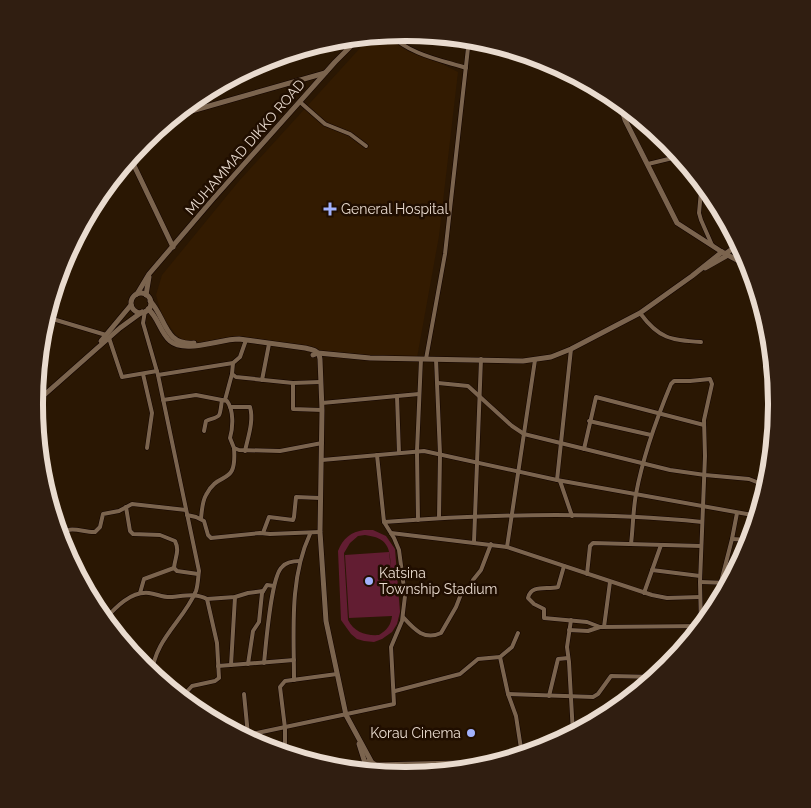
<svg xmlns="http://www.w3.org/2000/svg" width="811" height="808" viewBox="0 0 811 808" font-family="Raleway,sans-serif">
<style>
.built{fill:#331b01}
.green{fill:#621d32;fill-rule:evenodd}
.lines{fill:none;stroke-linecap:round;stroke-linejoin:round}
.street-casing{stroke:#110300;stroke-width:5}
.secondary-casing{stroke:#110300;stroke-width:6}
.street{stroke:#7b644e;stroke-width:4}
.secondary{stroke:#7b644e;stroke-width:5}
.poi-dot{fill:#a2b2fd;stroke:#200e00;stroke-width:2}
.labels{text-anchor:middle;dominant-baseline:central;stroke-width:5;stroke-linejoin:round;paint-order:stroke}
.street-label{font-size:14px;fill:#e9dbcf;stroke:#200e00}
.poi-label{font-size:14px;fill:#e9dbcf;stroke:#200e00;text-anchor:start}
.rim{fill:none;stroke:#e9dbcf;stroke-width:6}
</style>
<rect width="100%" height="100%" fill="#2a1703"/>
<path class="built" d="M392 34 404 45 458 72 439 236 417 358 338 359 242 336 191 346 176 335 162 316 156 295 162 275 239 181 371 36Z"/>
<path class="green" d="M364 530H373L386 536 395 549 400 612 397 624 392 632 382 639 374 642 364 641 357 639 351 634 341 620 338 551C343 538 351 532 364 530ZM365 535C388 538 390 547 391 569L389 552 345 555 349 618 392 616C391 625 387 630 379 635 366 636 354 632 348 620L344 553 350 543 358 536Z"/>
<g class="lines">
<g class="street-casing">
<g id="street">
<path d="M390 34C408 54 441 60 466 68"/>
<path d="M300 102 325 124 350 134 366 146"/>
<path d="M625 120 638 117"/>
<path d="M648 164 681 156"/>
<path d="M698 178 701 191 699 213 701 220 712 245"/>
<path d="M145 311 143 323 158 375 199 571C198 578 198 585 196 591 184 620 154 640 152 674"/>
<path d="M640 313C659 339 671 340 701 342"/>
<path d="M46 317 106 335"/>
<path d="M109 338 122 377 157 371"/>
<path d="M426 359 445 254 469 39"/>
<path d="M436 359 440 454 439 518"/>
<path d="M143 374 152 413 147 448"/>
<path d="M232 374 236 377 293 383 320 382"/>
<path d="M158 375 233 363 240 357 246 340"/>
<path d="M262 380 269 344"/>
<path d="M293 383V409L322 410"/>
<path d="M438 383 468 386 512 426 524 434 670 470 705 475 749 479 767 486"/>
<path d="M397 396 399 453"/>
<path d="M163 400 196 395 227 401C234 410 233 428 230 438L234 448 239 450 280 451 322 443"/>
<path d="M225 400 232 374 233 363"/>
<path d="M322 403 419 394"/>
<path d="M230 407H250C254 421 248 437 245 451"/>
<path d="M589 421 651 435"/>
<path d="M204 431 206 421C222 415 219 419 222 400"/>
<path d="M584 449 596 397 704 425"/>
<path d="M377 455 384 522C490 514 597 511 702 522"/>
<path d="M322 460 424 451 557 480 758 516"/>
<path d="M557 480 571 349"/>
<path d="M560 481 572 516"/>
<path d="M126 507 130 531 133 534 160 535 175 541C180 551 175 557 174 568"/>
<path d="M187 515 196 517 204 521 208 535 211 538 260 533 270 534 320 532"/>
<path d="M201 518C202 511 202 502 206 495 219 469 237 488 234 448"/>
<path d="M418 520 417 451 421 359"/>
<path d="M263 533 269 517 293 520 294 517 296 497 320 498"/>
<path d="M391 533 507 547 652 595 667 598 700 597"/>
<path d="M60 537C67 523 83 533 95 532L100 527 103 514 119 511 132 504 186 510"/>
<path d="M732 539 750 540"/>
<path d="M474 542 481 359"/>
<path d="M631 544C633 528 633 510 636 494 643 456 656 420 671 384L674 381H690L710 379 712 384 704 420 705 456 700 582 701 626"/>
<path d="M507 547 535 360"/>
<path d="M564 566 558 587C547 590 531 584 528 598L534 604 544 609V618L587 622 600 627"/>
<path d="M174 568 177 571 198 574"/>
<path d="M652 570 700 576"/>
<path d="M587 574 590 546 593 543 701 546"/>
<path d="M700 582 729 583"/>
<path d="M721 582 732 539 737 513"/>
<path d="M140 593 144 579 174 568"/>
<path d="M644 593 661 545"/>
<path d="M403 617C414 629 424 641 441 633L456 607 463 589 470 587 473 580 481 570 491 544"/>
<path d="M104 620C116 607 131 591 149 593 157 594 164 598 172 597 184 596 197 593 207 599L235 597 248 593 263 591"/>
<path d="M571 620 567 647 569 662 573 734"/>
<path d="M604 627 610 582"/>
<path d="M569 630 588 631 600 627 702 626"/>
<path d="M500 657 508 694 516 716 522 755"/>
<path d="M264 663C266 645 271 576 282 567 286 562 294 561 300 561"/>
<path d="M248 664 253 631 259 622 262 593 267 585 274 586"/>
<path d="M231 665 235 597"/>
<path d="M218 666 294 660"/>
<path d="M294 680C294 632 289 579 310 534"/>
<path d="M395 691 460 674 478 659 500 657 512 647 518 633"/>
<path d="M244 694 248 735"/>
<path d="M508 694 593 697 598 694 611 676 656 677"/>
<path d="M549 696 558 659 568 658"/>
<path d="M181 698 192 686 215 681 219 678 217 643 207 599"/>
<path d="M243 736 394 704 391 647 402 621 405 596 399 550 394 538 384 522"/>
<path d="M285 754V728L280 687 285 681 337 674"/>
</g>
</g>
<g class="secondary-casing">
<g id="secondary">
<path d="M619 101 625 120 677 223 722 252 750 267"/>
<path d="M174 116 325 73"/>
<path d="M130 157 173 247"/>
<path d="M725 254 739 244"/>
<path d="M705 268 728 255"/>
<circle cx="141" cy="303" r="10"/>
<path d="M137 294 149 274 213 199 335 62 360 37"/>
<path d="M146 295 149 277"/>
<path d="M150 301C166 317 164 346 194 343"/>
<path d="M148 309C158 317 160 332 170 341 185 354 219 339 239 339L305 348C313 350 319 350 320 359L322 410 320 532 326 621 346 715 371 761"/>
<path d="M101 341 131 305"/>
<path d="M313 355 318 353 370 358 523 361 551 357 571 349 640 313 692 276 722 252"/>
<path d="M34 404 120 328 142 312"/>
<path d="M359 744 365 763"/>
<path d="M332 768 363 766"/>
<path d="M377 770 479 768"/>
<path d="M364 771V764L369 761 376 765 499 762"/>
</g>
</g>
<use href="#street" class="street"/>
<use href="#secondary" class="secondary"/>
</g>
<g class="poi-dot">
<path d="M327.5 201.5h5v5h5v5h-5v5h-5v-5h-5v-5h5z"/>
<circle cx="369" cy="581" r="5"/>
<circle cx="471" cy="733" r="5"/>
</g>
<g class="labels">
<g class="street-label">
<text transform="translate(245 147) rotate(-49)">MUHAMMAD DIKKO ROAD</text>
</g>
<g class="poi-label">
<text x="341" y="209">General Hospital</text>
<text x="379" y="573">Katsina<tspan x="379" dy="16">Township Stadium</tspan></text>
<text x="461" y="733" text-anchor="end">Korau Cinema</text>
</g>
</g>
<path d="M0 0H811V808H0ZM405 41H406A362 362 0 0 1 768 403V405A362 362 0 0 1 406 767H405A362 362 0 0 1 43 405V403A362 362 0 0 1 405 41Z" fill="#301e11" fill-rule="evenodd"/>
<path class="rim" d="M405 41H406A362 362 0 0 1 768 403V405A362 362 0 0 1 406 767H405A362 362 0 0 1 43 405V403A362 362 0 0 1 405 41Z"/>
</svg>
